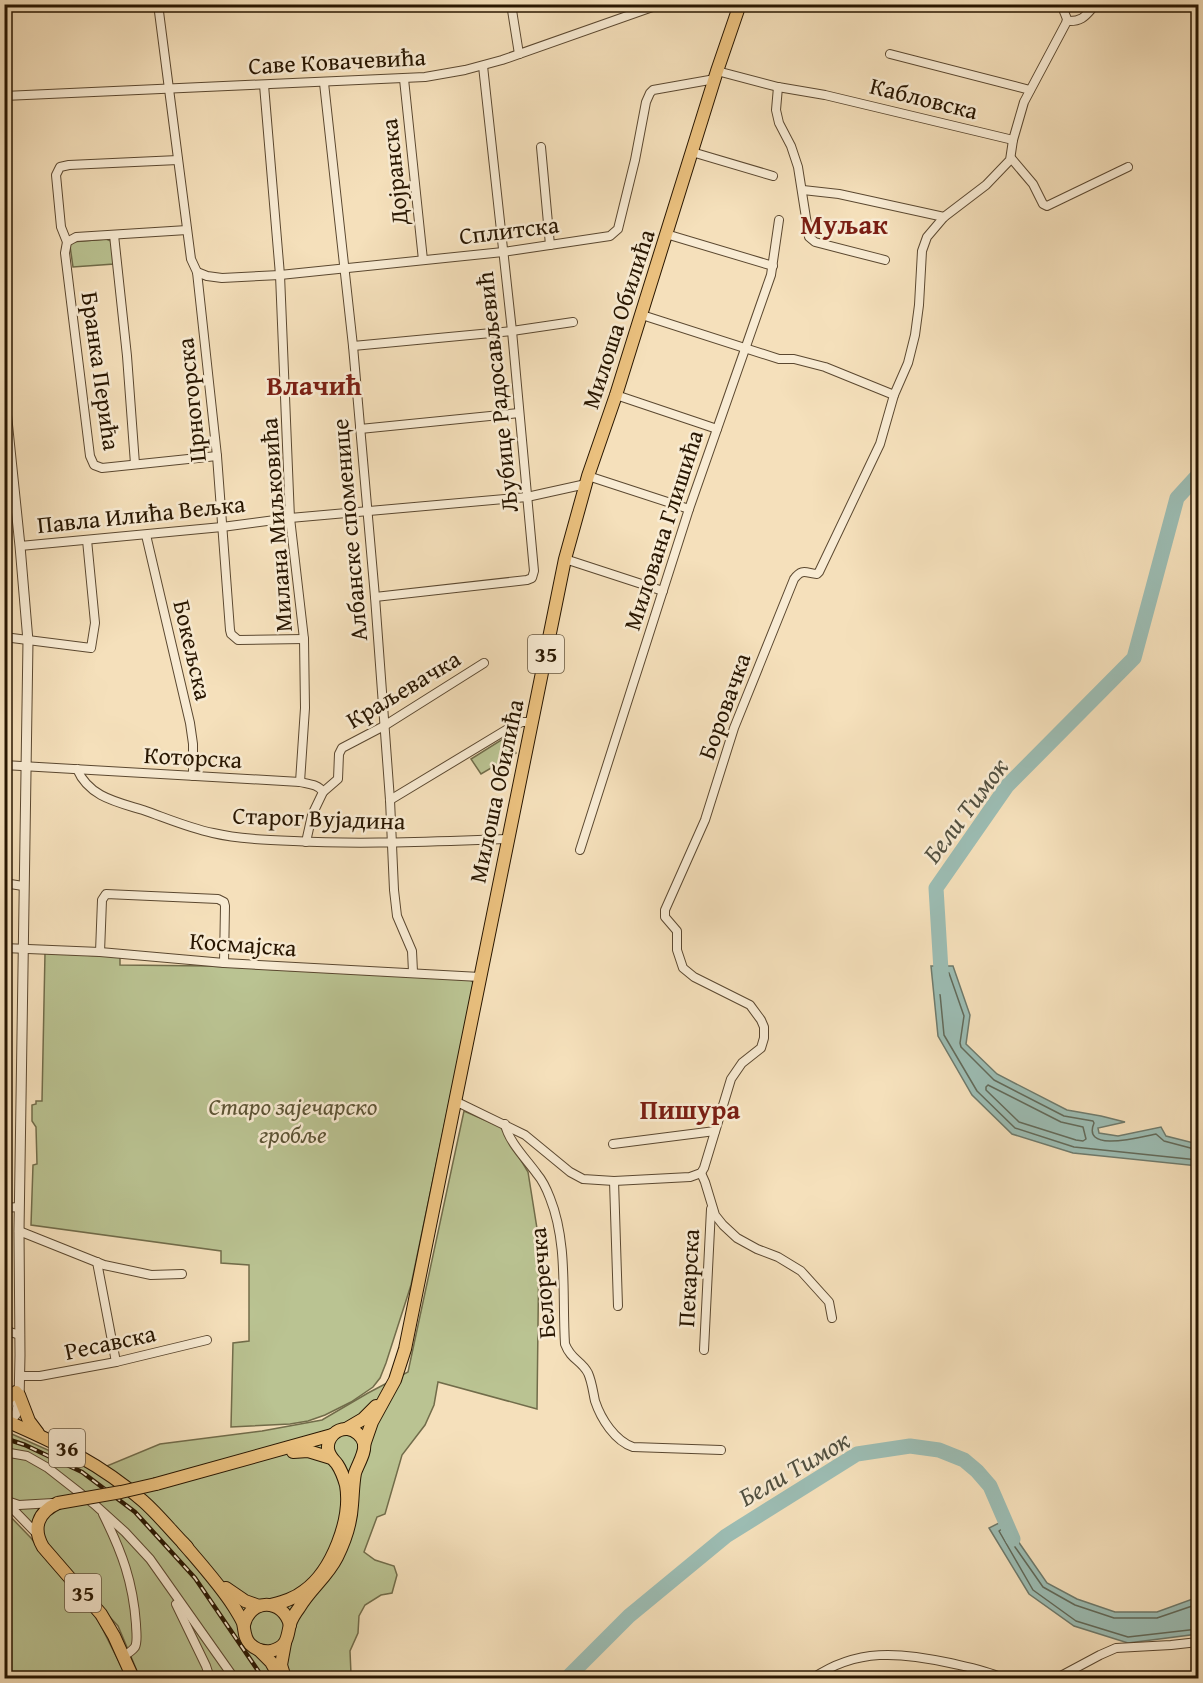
<svg xmlns="http://www.w3.org/2000/svg" width="1203" height="1683" viewBox="0 0 1203 1683" font-family="'Gentium Book Plus',serif">
<style>
.green{fill:#bac392;stroke:#716c4a;stroke-width:1.5}
.water{fill:#9cbdb4;stroke:#6e7a6c;stroke-width:1.5}
.lines{fill:none;stroke-linecap:round;stroke-linejoin:round}
.shore{stroke:#626a5a;stroke-width:1.5}
.river{stroke:#9cbdb4;stroke-width:15}
.minor-casing{stroke:#5b4830;stroke-width:10}
.tertiary-casing{stroke:#5b4830;stroke-width:11}
.primary-casing{stroke:#281601;stroke-width:14}
.minor{stroke:#f8ebd3;stroke-width:8}
.tertiary{stroke:#f8ebd3;stroke-width:9}
.primary{stroke:#eac07e;stroke-width:12}
.rail-casing{stroke:#281601;stroke-width:4.5}
.rail{stroke:#f8ebd3;stroke-width:2;stroke-dasharray:7;stroke-linecap:butt}
.primary-bridge-casing{stroke:#281601;stroke-width:14;stroke-linecap:butt}
.primary-bridge{stroke:#eac07e;stroke-width:12}
.labels{text-anchor:middle;dominant-baseline:central;stroke-width:5;stroke-linejoin:round;paint-order:stroke}
.shield{fill:#f8ebd3;stroke:#665640;stroke-width:1.5}
.shield-label{font-size:22px;font-weight:bold;fill:#281601}
.street-label{font-size:24px;fill:#281601;stroke:#f8ebd3}
.park-label{font-size:24px;font-style:italic;fill:#5b5334;stroke:#f8ebd3}
.water-label{font-size:26px;font-style:italic;fill:#515040;stroke:#f8ebd3}
.quarter-label{font-size:27px;font-weight:bold;fill:#7a1f14;stroke:#f8ebd3}
</style>
<rect width="100%" height="100%" fill="#f5e0bb"/>
<filter id="stains"><feTurbulence type="fractalNoise" baseFrequency=".00333" numOctaves="4"/><feColorMatrix values="0 0 0 0 .2 0 0 0 0 .09 0 0 0 0 .02 0 0 0 .5 -.17"/></filter>
<radialGradient id="worn" r=".72"><stop offset=".6" stop-color="#630" stop-opacity="0"/><stop offset="1" stop-color="#630" stop-opacity=".3"/></radialGradient>
<g class="green">
<path d="M106 239 111 241 114 264 73 267 70 246 72 242Z"/>
<path d="M506 737 516 753 502 761 510 774 499 781 491 768 481 774 471 759Z"/>
<path d="M45 953 120 957V965L209 966 470 980 474 983 411 1285 386 1363 380 1378 373 1387 351 1402 325 1415 308 1421 290 1424 231 1427 233 1343 249 1341V1265L221 1263V1251L31 1225 33 1165 37 1164 36 1127 32 1121V1105L36 1104V1101H42Z"/>
<path d="M464 1111 501 1127 528 1172 539 1241 537 1409 438 1382 434 1405 425 1425 402 1455 385 1514 377 1517 364 1552 375 1560 394 1566 397 1575 392 1593 381 1595 365 1605 359 1616 358 1633 350 1651 351 1674 356 1678H140L118 1626 5 1503V1431L95 1471 160 1444 262 1431 322 1420 368 1393 408 1372Z"/>
<path d="M4 1510 31 1538 98 1620 127 1678H5Z"/>
</g>
<g class="water">
<path d="M931 966H953L970 1015 966 1044 997 1074 1067 1110 1101 1116 1125 1122 1098 1128 1099 1133 1118 1136 1161 1127 1166 1136 1198 1144V1166L1073 1153 1012 1134 972 1095 938 1036Z"/>
<path d="M1007 1519 1020 1544 1047 1583 1077 1599 1115 1612H1157L1198 1597V1634L1128 1643 1074 1626 1029 1594 989 1528Z"/>
</g>
<g class="lines">
<g class="shore">
<path d="M988 1085 1061 1122 1083 1127 1086 1139 1083 1141 1076 1140 1019 1122 986 1090V1087Z"/>
<path d="M1198 1150 1164 1141 1156 1134C1144 1136 1081 1154 1094 1123L1093 1121 1064 1116 994 1080 961 1047 960 1043 964 1016 949 973 946 972 938 973 944 1035 977 1091 1015 1128 1074 1147 1198 1160"/>
<path d="M1198 1604 1157 1618H1114L1075 1605 1043 1587 1015 1547 1006 1529 1003 1528 999 1531 1033 1590 1076 1621 1128 1637 1198 1629"/>
</g>
<g class="river">
<path d="M942 987 936 888 1007 786 1134 658 1177 498 1198 475"/>
<path d="M567 1678 629 1616 726 1536 857 1454 910 1446 939 1450 964 1460 977 1471 990 1486 1013 1539"/>
</g>
<g class="minor-casing">
<g id="minor">
<path d="M158 4 191 259 197 272 217 456 230 630 231 634 238 640 304 639"/>
<path d="M511 4 519 54"/>
<path d="M1067 21C1083 22 1086 15 1096 4"/>
<path d="M890 54 1030 90"/>
<path d="M717 71 778 87 825 95 1013 140"/>
<path d="M404 79 423 260"/>
<path d="M324 83 353 346 375 597 390 800 394 890 397 916 412 951 413 972"/>
<path d="M264 85 280 275 290 518 304 639 305 708 300 782"/>
<path d="M778 87 776 110 779 123 791 146 798 167 809 237 815 242 885 260"/>
<path d="M4 96 425 77 465 70 502 60 661 4"/>
<path d="M541 147 550 245"/>
<path d="M692 152 773 176"/>
<path d="M1011 158 1033 184 1043 204 1047 206 1128 167"/>
<path d="M803 190 839 194 944 217"/>
<path d="M187 230 76 237 67 242 65 253 90 456 94 465 102 468 217 456"/>
<path d="M666 234 773 266"/>
<path d="M114 235 127 356 135 464"/>
<path d="M67 242 61 227 56 175 60 167 69 165 178 160"/>
<path d="M197 272 207 276 222 278 280 275 503 252 610 236 618 229 635 160 646 102 650 93 653 90 715 79"/>
<path d="M642 315 779 359H794L825 367 894 395"/>
<path d="M353 346 512 331 573 322"/>
<path d="M616 395 717 429"/>
<path d="M360 429 519 413"/>
<path d="M588 476 689 509"/>
<path d="M146 535 190 723 193 744V776"/>
<path d="M20 546 222 527 290 518 527 497 586 484"/>
<path d="M565 559 663 591"/>
<path d="M375 597 527 580 532 578 534 571 512 331 483 66"/>
<path d="M4 637 91 648 95 623 87 540"/>
<path d="M4 765 300 782C308 784 318 784 323 792L312 815 306 842"/>
<path d="M77 769C89 797 117 802 143 810 166 818 189 828 213 833 239 839 267 840 294 841 365 845 436 841 508 839"/>
<path d="M323 792 338 779 339 754 342 748 384 726 484 663"/>
<path d="M390 800 511 727 522 722H532"/>
<path d="M580 850 689 509 771 275 779 220"/>
<path d="M4 883 23 886"/>
<path d="M4 948 100 952 224 963 480 977"/>
<path d="M100 952 102 900 106 894 218 899 224 902 225 906 224 963"/>
<path d="M455 1101 525 1135 570 1172 583 1179 614 1181 690 1177 701 1173 704 1168 731 1079 742 1063 761 1048 764 1038V1027L761 1020 750 1005 694 977 683 968 677 950V931L665 917V910L705 820 734 728 794 579C802 568 806 573 817 574L819 572 880 444 894 395 908 363 915 335 919 305 922 251 927 237 944 217 986 185 1010 160 1013 140 1024 102 1066 23 1067 19 1061 4"/>
<path d="M505 1124C508 1141 527 1160 537 1174 543 1181 547 1190 550 1198 568 1243 562 1296 565 1344 571 1360 581 1360 588 1373 592 1382 593 1392 595 1401 601 1419 615 1441 633 1447L721 1450"/>
<path d="M613 1144 715 1131"/>
<path d="M701 1173 705 1182 715 1215 723 1225 737 1238 757 1249 778 1257 801 1271 829 1302 832 1318"/>
<path d="M614 1181 618 1306"/>
<path d="M4 1208 19 1207"/>
<path d="M19 1231 104 1265 151 1275 182 1274"/>
<path d="M97 1262 116 1362"/>
<path d="M4 1326 10 1332 20 1335"/>
<path d="M704 1350 711 1209"/>
<path d="M20 1376H40L116 1362 207 1340"/>
<path d="M4 1452 27 1456 48 1468 94 1504 125 1532 150 1559 234 1678"/>
<path d="M4 1500 19 1505 53 1503"/>
<path d="M6 1502 38 1535"/>
<path d="M103 1514C122 1552 133 1582 136 1624 136 1631 138 1641 135 1647 132 1651 127 1654 124 1656"/>
<path d="M176 1604 206 1666 210 1678"/>
<path d="M813 1678C857 1648 900 1652 950 1663 968 1667 986 1670 1002 1678"/>
<path d="M1057 1678 1100 1655 1116 1648 1171 1645 1198 1642"/>
</g>
</g>
<g class="tertiary-casing">
<g id="tertiary">
<path d="M4 391 20 546 28 641 19 1231 20 1355 19 1402 16 1414 9 1422"/>
<path d="M7 1421V1409L13 1396"/>
</g>
</g>
<g class="primary-casing">
<g id="primary">
<path d="M19 1395 29 1421 38 1433"/>
<path d="M4 1401 16 1392"/>
<path d="M4 1420C55 1442 101 1464 143 1501 159 1515 172 1532 187 1547"/>
<path d="M346 1429 363 1419 376 1406"/>
<path d="M364 1445 372 1422 395 1380 405 1349 565 559 588 476 616 395 717 71 740 4"/>
<path d="M293 1452 308 1451 331 1458"/>
<path d="M156 1484 332 1435"/>
<path d="M58 1503C38 1512 32 1528 43 1547L101 1614 114 1636 133 1678"/>
<path d="M183 1543C200 1563 220 1585 234 1607 237 1612 241 1618 243 1623 245 1631 244 1638 250 1644 256 1650 263 1652 271 1651 288 1647 287 1637 290 1624 292 1618 296 1612 299 1608 310 1589 327 1577 337 1557 345 1541 351 1523 352 1505 353 1494 353 1484 355 1473 358 1464 366 1452 364 1443 362 1436 355 1430 348 1429 336 1428 327 1438 328 1449 329 1456 333 1459 337 1464 341 1470 344 1478 346 1485 352 1519 332 1571 304 1591 294 1599 282 1602 271 1605"/>
<path d="M226 1588 245 1601 259 1606"/>
<path d="M244 1625C250 1598 283 1598 290 1625"/>
<path d="M285 1643 281 1665 285 1678"/>
<path d="M259 1650 271 1662 280 1678"/>
</g>
</g>
<use href="#minor" class="minor"/>
<use href="#tertiary" class="tertiary"/>
<use href="#primary" class="primary"/>
<g class="rail-casing">
<path id="rail" d="M4 1438 25 1445 82 1472 135 1512 195 1578 263 1678"/>
</g>
<use href="#rail" class="rail"/>
<g class="primary-bridge-casing">
<path id="primary-bridge" d="M58 1503 121 1492 156 1484"/>
</g>
<use href="#primary-bridge" class="primary-bridge"/>
</g>
<g class="labels">
<g class="shield">
<rect x="528" y="635" width="36" height="38" rx="4.5"/>
<rect x="49" y="1429" width="36" height="38" rx="4.5"/>
<rect x="65" y="1574" width="36" height="38" rx="4.5"/>
</g>
<g class="shield-label">
<text x="546" y="654">35</text>
<text x="67" y="1448">36</text>
<text x="83" y="1593">35</text>
</g>
<g class="street-label">
<text transform="translate(337 61) rotate(-3)">Саве Ковачевића</text>
<text transform="translate(924 98) rotate(14)">Кабловска</text>
<text transform="translate(394 172) rotate(-96)">Дојранска</text>
<text transform="translate(509 230) rotate(-7)">Сплитска</text>
<text transform="translate(618 319) rotate(-72)">Милоша Обилића</text>
<text transform="translate(101 371) rotate(82)">Бранка Перића</text>
<text transform="translate(497 392) rotate(-96)">Љубице Радосављевић</text>
<text transform="translate(191 400) rotate(-96)">Црногорска</text>
<text transform="translate(141 514) rotate(-6)">Павла Илића Вељка</text>
<text transform="translate(276 525) rotate(-94)">Милана Миљковића</text>
<text transform="translate(349 530) rotate(-95)">Албанске споменице</text>
<text transform="translate(663 530) rotate(-72)">Милована Глишића</text>
<text transform="translate(193 650) rotate(77)">Бокељска</text>
<text transform="translate(403 689) rotate(-31)">Краљевачка</text>
<text transform="translate(724 706) rotate(-70)">Боровачка</text>
<text transform="translate(193 757) rotate(3)">Которска</text>
<text transform="translate(496 791) rotate(-78)">Милоша Обилића</text>
<text transform="translate(319 818) rotate(2)">Старог Вујадина</text>
<text transform="translate(243 944) rotate(4)">Космајска</text>
<text transform="translate(688 1278) rotate(-87)">Пекарска</text>
<text transform="translate(542 1283) rotate(-95)">Белоречка</text>
<text transform="translate(110 1342) rotate(-12)">Ресавска</text>
</g>
<g class="park-label">
<text x="293" y="1106">Старо зајечарско<tspan x="293" dy="28">гробље</tspan></text>
</g>
<g class="water-label">
<text transform="translate(965 810) rotate(-53)">Бели Тимок</text>
<text transform="translate(794 1468) rotate(-30)">Бели Тимок</text>
</g>
<g class="quarter-label">
<text x="844" y="224">Муљак</text>
<text x="314" y="385">Влачић</text>
<text x="690" y="1109">Пишура</text>
</g>
</g>
<rect width="1203" height="1683" fill="none" stroke="#f5e0bb" stroke-width="24"/>
<rect x="6" y="6" width="1191" height="1671" fill="none" stroke="#281601" stroke-width="3"/>
<rect x="12" y="12" width="1179" height="1659" fill="none" stroke="#281601" stroke-width="1.5"/>
<rect width="100%" height="100%" filter="url(#stains)"/>
<rect width="100%" height="100%" fill="url(#worn)"/>
</svg>
